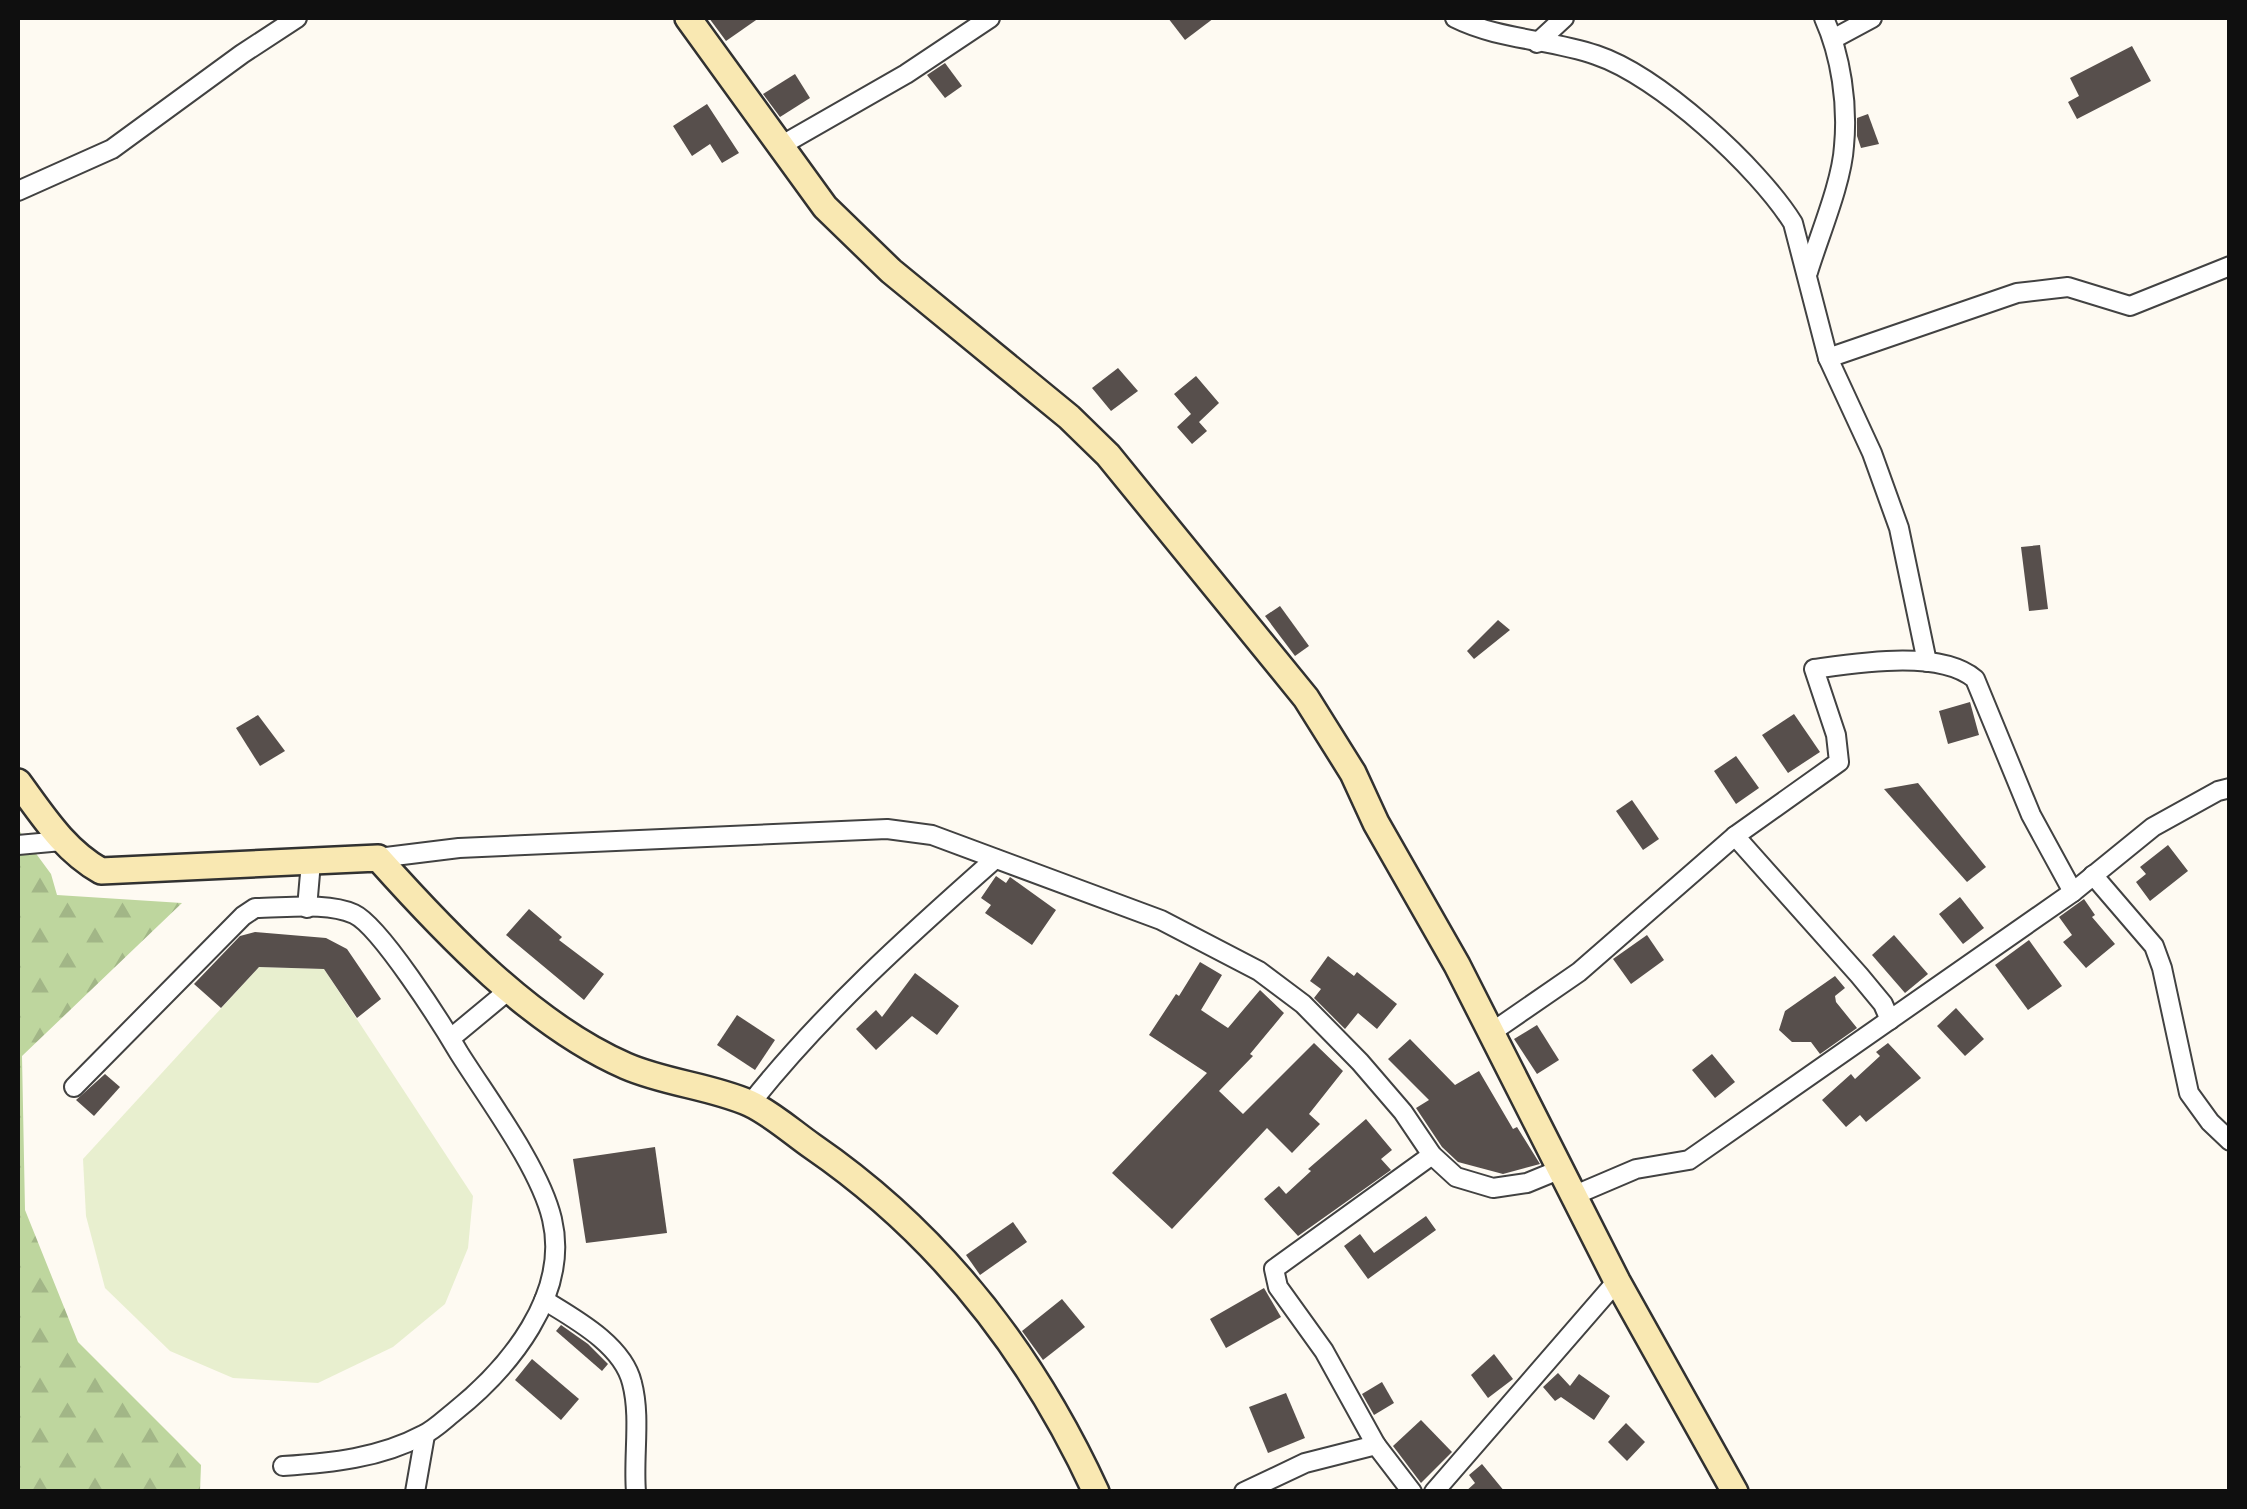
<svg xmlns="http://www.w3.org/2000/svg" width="2247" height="1509" viewBox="0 0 2247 1509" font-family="'Playfair Display',serif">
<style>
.forest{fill:url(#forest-firs)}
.pitch{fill:#e8efcf}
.building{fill:#574f4c}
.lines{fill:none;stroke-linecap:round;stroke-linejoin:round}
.street-casing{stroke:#424242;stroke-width:22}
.secondary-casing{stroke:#313131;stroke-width:30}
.street{stroke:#fff;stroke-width:18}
.secondary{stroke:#f9e8b2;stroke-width:25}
</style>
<defs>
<pattern id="forest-firs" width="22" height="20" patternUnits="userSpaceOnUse" patternTransform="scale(2.5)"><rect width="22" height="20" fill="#bed69e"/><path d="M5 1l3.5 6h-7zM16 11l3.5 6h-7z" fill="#a2b687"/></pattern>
</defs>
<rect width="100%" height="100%" fill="#fefaf2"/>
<path class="forest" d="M18 829 51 874 57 895 182 903 22 1056 25 1210 78 1342 201 1465 200 1491H18Z"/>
<path class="pitch" d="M259 967 324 969 473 1196 468 1248 445 1304 393 1347 318 1383 233 1378 170 1351 105 1288 86 1216 83 1159Z"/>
<g class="building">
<path d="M709 18H759L726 41Z"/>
<path d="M1168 18H1214L1185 40Z"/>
<path d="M2132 46 2151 81 2077 119 2068 102 2079 96 2070 78Z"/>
<path d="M945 63 962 86 945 98 927 75Z"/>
<path d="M795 74 810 98 780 117 763 94Z"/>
<path d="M707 104 739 153 722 163 710 144 692 156 673 126Z"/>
<path d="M1868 114 1879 144 1861 148 1857 136V118Z"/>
<path d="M1118 368 1138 391 1111 411 1092 388Z"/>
<path d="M1196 376 1219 403 1199 422 1207 431 1192 444 1177 427 1191 414 1174 394Z"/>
<path d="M2040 545 2048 609 2029 611 2021 547Z"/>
<path d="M1280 606 1309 646 1295 656 1265 616Z"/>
<path d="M1498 620 1510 630 1474 659 1467 651Z"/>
<path d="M1970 702 1979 735 1948 744 1939 711Z"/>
<path d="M1794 714 1820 752 1788 773 1762 735Z"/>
<path d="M258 715 285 751 260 766 236 728Z"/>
<path d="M1736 756 1759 788 1736 804 1714 771Z"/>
<path d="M1918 783 1986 867 1967 882 1884 789Z"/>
<path d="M1632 800 1659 839 1643 850 1616 811Z"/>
<path d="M2168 845 2188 871 2150 901 2136 882 2146 874 2140 867Z"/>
<path d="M996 876 1006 883 1010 877 1056 910 1032 945 985 913 991 905 981 898Z"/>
<path d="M1960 897 1984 928 1963 944 1939 914Z"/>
<path d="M2084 899 2095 915 2092 917 2115 944 2086 968 2063 942 2072 935 2059 917Z"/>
<path d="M529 909 562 937 559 940 604 974 584 1000 506 935Z"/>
<path d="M255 932 326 938 347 949 381 999 357 1018 324 969 259 967 221 1008 194 984 240 936Z"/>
<path d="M1647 935 1664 960 1631 984 1613 959Z"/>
<path d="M1894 935 1928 974 1905 993 1872 955Z"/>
<path d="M2029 940 2062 986 2028 1010 1995 965Z"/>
<path d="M1328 956 1354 976 1357 972 1397 1004 1377 1029 1358 1013 1345 1029 1314 998 1321 989 1310 981Z"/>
<path d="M1200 962 1222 975 1201 1010 1228 1028 1260 990 1284 1013 1250 1054 1253 1056 1219 1091 1243 1114 1314 1043 1343 1071 1309 1114 1320 1124 1292 1153 1267 1128 1172 1229 1112 1173 1207 1073 1149 1035 1176 994 1179 996Z"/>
<path d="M915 973 959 1006 937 1035 912 1016 876 1050 856 1029 876 1010 882 1017Z"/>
<path d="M1835 976 1845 988 1835 996 1836 1002 1857 1028 1820 1054 1811 1042H1792L1779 1030 1785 1011Z"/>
<path d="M1956 1008 1984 1039 1965 1056 1937 1026Z"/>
<path d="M737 1015 775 1040 755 1070 717 1045Z"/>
<path d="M1537 1025 1559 1060 1537 1074 1514 1039Z"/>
<path d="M1410 1039 1455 1085 1479 1071 1513 1129 1517 1127 1540 1164 1503 1174 1458 1162 1442 1147 1416 1108 1429 1100 1388 1059Z"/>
<path d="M1888 1043 1921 1078 1866 1122 1860 1115 1846 1127 1822 1100 1851 1074 1855 1079 1880 1056 1876 1052Z"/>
<path d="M1712 1054 1735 1082 1715 1098 1692 1070Z"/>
<path d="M105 1074 120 1087 94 1116 76 1100Z"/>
<path d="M1366 1119 1392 1150 1381 1159 1391 1170 1298 1236 1264 1199 1279 1186 1286 1194 1311 1171 1308 1169Z"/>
<path d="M655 1147 667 1233 586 1243 573 1159Z"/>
<path d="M1426 1216 1436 1230 1368 1279 1344 1246 1360 1234 1374 1253Z"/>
<path d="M1013 1222 1027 1242 980 1275 966 1255Z"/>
<path d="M1264 1288 1281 1317 1226 1348 1210 1319Z"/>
<path d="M1062 1299 1085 1327 1043 1360 1022 1331Z"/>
<path d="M561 1325 588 1344 608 1364 602 1371 556 1331Z"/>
<path d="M1494 1354 1513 1379 1488 1398 1471 1375Z"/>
<path d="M532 1359 579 1399 561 1420 515 1380Z"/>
<path d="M1558 1373 1570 1386 1579 1374 1610 1396 1594 1420 1561 1397 1555 1401 1543 1387Z"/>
<path d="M1382 1382 1394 1403 1374 1415 1362 1394Z"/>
<path d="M1286 1393 1305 1438 1268 1453 1249 1407Z"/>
<path d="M1421 1420 1452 1452 1421 1483 1393 1446Z"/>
<path d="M1626 1423 1645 1442 1627 1461 1608 1442Z"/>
<path d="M1482 1464 1505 1492H1465L1475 1483 1469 1475Z"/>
</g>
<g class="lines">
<g class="street-casing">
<g id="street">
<path d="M1455 18C1499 40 1550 39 1596 55 1659 76 1758 167 1793 223L1828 358 1872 453 1899 528 1927 662"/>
<path d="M1833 39 1872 18"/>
<path d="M1537 43 1564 18"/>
<path d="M782 145 906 74 990 18"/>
<path d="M18 191 112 149 242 54 297 18"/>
<path d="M1808 272C1819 236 1842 182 1844 146 1848 104 1841 56 1824 18"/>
<path d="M1828 358 2017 293 2068 287 2130 306 2230 266"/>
<path d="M1735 836 1859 975 1883 1004 1890 1020"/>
<path d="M18 845 62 841"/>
<path d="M378 858 459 848 887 829 932 835 1161 920 1259 971 1303 1004 1360 1062 1403 1112 1432 1155 1456 1177 1493 1188 1527 1183 1561 1169"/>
<path d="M2093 875 2154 946 2162 968 2189 1093 2210 1122 2230 1141"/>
<path d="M307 908 311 862"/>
<path d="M1492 1032 1579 972 1735 836 1839 762 1836 735 1814 669C1857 663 1940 649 1975 679L2031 815 2073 892"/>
<path d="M451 1038 509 990"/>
<path d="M74 1087 243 916 255 908C285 908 327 902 354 914 380 926 442 1024 459 1053 488 1099 540 1168 552 1219 570 1295 509 1368 454 1412 444 1420 434 1430 423 1435 380 1458 331 1463 283 1466"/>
<path d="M750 1104C822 1013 909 935 995 859"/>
<path d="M1575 1195 1636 1169 1689 1160 2073 892 2153 827 2218 791 2230 788"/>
<path d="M544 1300C575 1319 623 1345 632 1383 641 1417 633 1457 636 1492"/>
<path d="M415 1492 425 1435"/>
<path d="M1244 1492 1305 1463 1376 1445"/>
<path d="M1412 1492 1376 1445 1324 1351 1278 1287 1274 1269 1432 1155"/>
<path d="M1434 1492 1617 1281"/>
</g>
</g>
<g class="secondary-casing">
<g id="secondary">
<path d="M688 18 825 207 891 271 1069 417 1108 455 1306 698 1353 773 1376 823 1457 965 1617 1281 1735 1492"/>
<path d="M18 782C43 816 64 850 101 871L378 858C446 934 532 1025 626 1066 665 1083 710 1086 749 1103 771 1113 792 1132 812 1146 940 1234 1031 1351 1096 1492"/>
</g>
</g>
<use href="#street" class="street"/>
<use href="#secondary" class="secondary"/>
</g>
<rect width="2247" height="1509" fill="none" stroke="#0f0f0f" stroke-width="40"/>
</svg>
